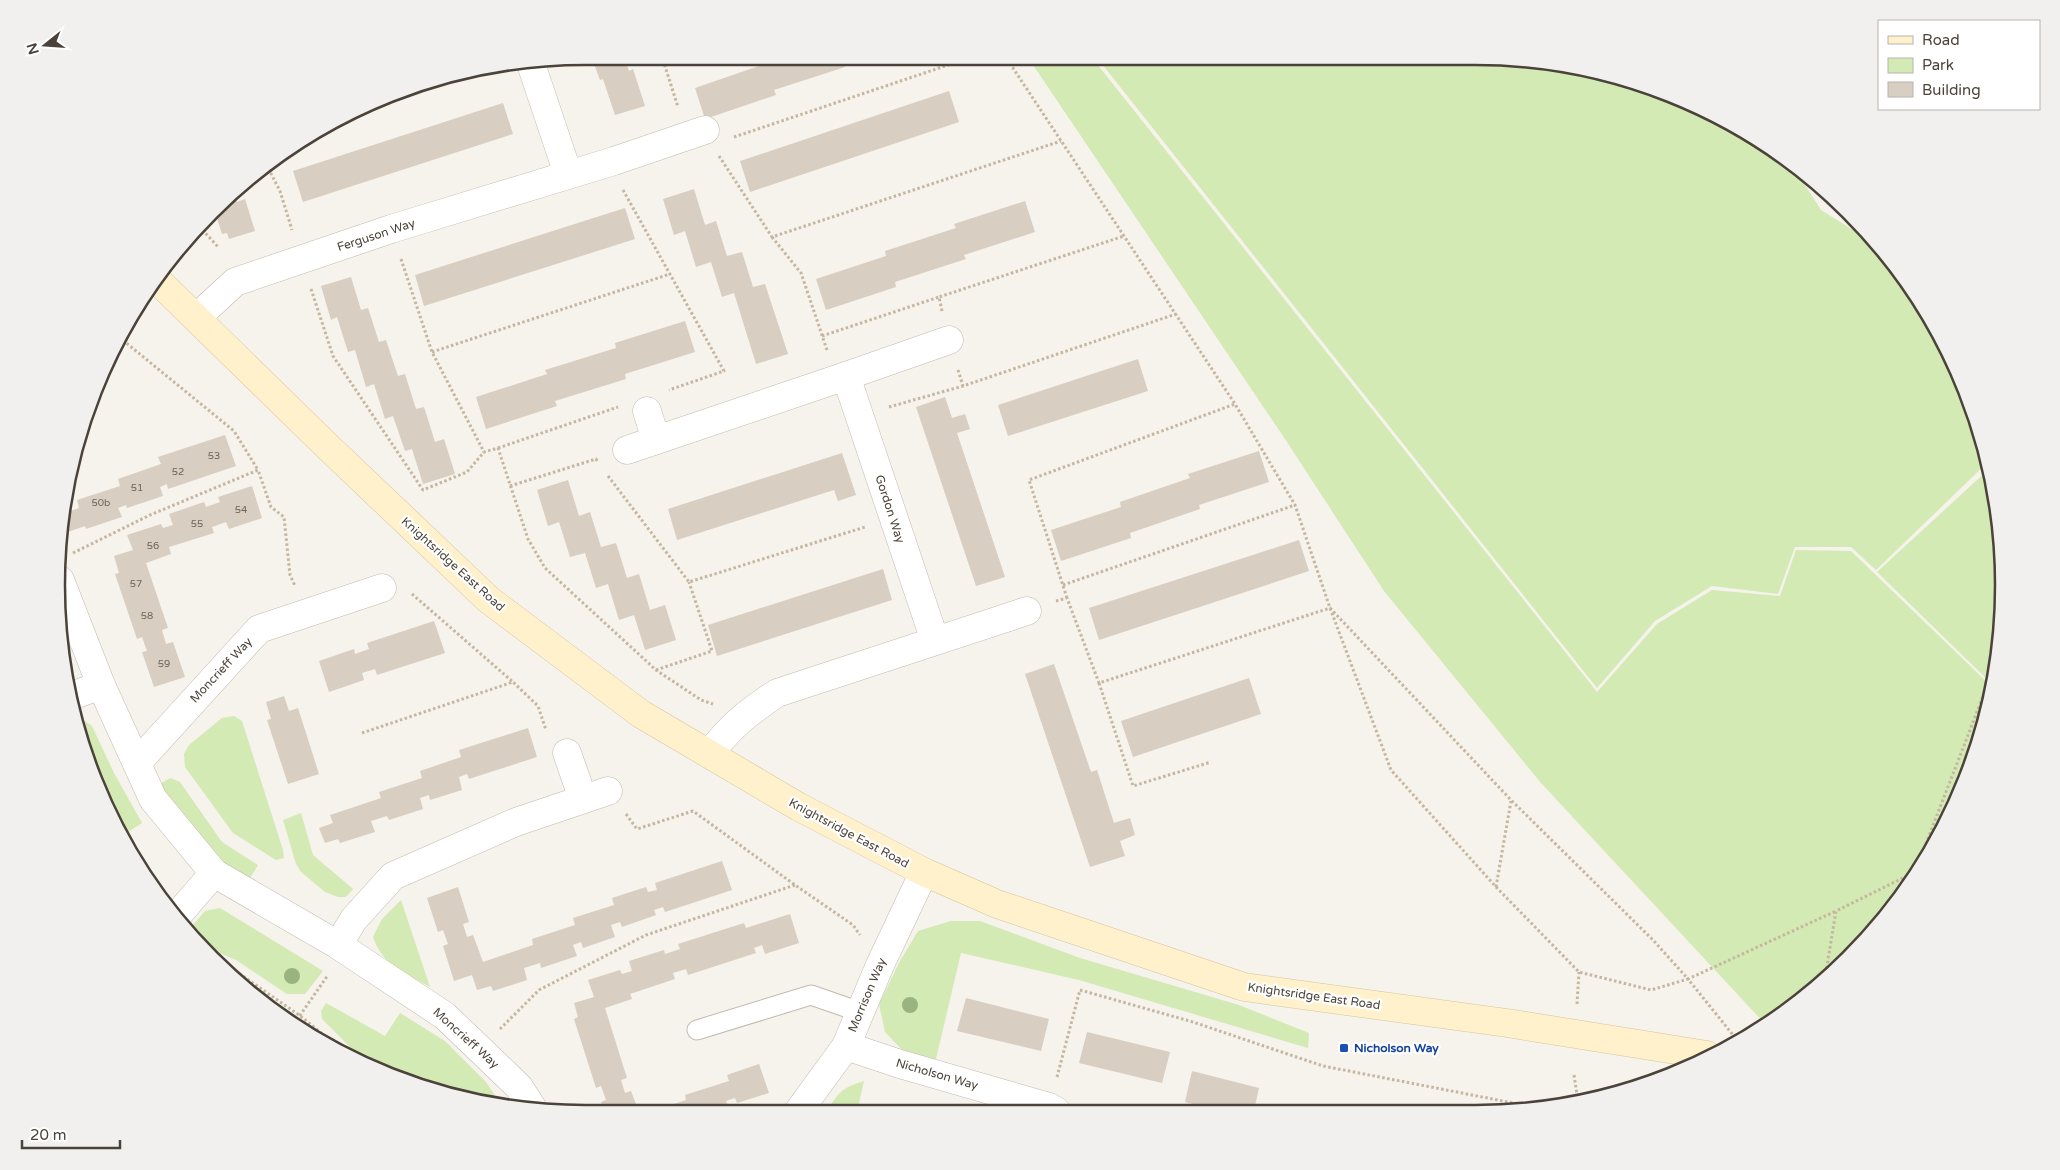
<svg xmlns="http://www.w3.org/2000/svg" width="2060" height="1170" viewBox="0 0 2060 1170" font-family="'Varela Round',sans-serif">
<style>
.green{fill:#d4eab4}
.building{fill:#d8cec1}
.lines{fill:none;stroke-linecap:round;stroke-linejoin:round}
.lane-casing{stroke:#c2baae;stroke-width:21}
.street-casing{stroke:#c2baae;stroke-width:29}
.secondary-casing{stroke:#d6c59b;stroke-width:29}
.path{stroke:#c4b69f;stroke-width:3;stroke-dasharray:2.5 2.5;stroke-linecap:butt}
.lane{stroke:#fff;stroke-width:19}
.street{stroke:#fff;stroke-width:28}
.secondary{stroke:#fff1cc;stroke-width:28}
.tree{fill:#99b381}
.transit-dot{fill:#1a4fb4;stroke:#fff;stroke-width:2}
.labels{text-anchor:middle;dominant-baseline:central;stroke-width:4.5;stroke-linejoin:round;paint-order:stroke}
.number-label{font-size:10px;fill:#6e665b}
.street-label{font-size:12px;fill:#4b4339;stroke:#fff}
.transit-label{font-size:12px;font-weight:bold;fill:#164399;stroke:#fff;text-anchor:start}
.rim{fill:none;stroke:#4b4339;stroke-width:2.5}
</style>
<rect width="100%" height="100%" fill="#f6f2ec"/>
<g class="green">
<path d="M1509 57 1645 84 1740 127 1793 166 1821 210 1877 245 1895 263 1949 351 1986 448 1988 462 1876 570 1851 547H1795L1778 594 1712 586 1655 621 1597 688 1098 59Z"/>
<path d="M1029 59H1093L1597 692 1657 624 1712 590 1780 596 1796 550 1851 551 1992 687 1976 755 1933 850 1849 959 1767 1026 1541 783 1384 591 1287 442Z"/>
<path d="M1807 176 1824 188 1860 226 1826 204Z"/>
<path d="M1989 469 2003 551 1999 654 1992 684 1877 572Z"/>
<path d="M234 716 242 721 283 850 284 858 276 860 233 833 185 767 184 754 189 745 222 718Z"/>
<path d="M82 719 92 726 114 773 142 823 125 834 96 787 78 726Z"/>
<path d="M170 778 180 782 222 842 258 865 246 885 218 870 158 785Z"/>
<path d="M301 813 313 855 353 889 346 897H338L325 892 301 872 296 864 283 820Z"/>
<path d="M401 900 430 987C405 973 383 966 373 937L382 919Z"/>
<path d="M220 908 323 971 305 994H287L236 960 210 949 192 926 205 911Z"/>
<path d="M951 921H980L1080 958 1239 1005 1309 1033 1308 1048 1079 980 961 953 935 1063 904 1052 885 1032 879 1004 900 961 918 931Z"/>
<path d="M326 1003 385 1036 400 1013 445 1041 486 1082 500 1103 415 1086 366 1063 322 1019 321 1011Z"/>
<path d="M864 1081 857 1112H827C837 1093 843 1087 864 1081Z"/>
</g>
<g class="building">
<path d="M625 60 629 71 633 69 645 106 615 115 603 79 600 80 593 61Z"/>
<path d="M764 60H850L843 62 845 67 774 90 776 95 705 119 695 88 765 64Z"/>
<path d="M949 91 959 122 750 192 740 161Z"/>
<path d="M503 103 513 134 303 202 293 171Z"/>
<path d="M694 189 705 225 716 221 727 256 742 252 753 287 765 284 788 354 756 364 734 293 722 297 711 262 696 267 685 231 674 235 663 199Z"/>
<path d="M234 192 237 202 245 199 255 231 229 239 227 233 222 234 214 209Z"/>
<path d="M1025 201 1035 232 964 255 966 259 895 282 896 287 826 310 816 279 886 256 885 251 956 228 954 224Z"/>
<path d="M625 208 635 239 424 306 415 275Z"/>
<path d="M351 277 361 310 368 308 379 342 386 340 398 376 405 374 416 409 424 407 435 442 444 439 455 474 423 484 412 449 405 451 393 416 385 419 374 384 366 387 355 350 348 352 337 317 331 320 321 286Z"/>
<path d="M685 321 695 352 625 374 626 379 555 401 557 406 486 429 476 397 547 374 545 370 616 348 615 343Z"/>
<path d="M108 359 112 372 102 375Z"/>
<path d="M1138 359 1148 391 1008 436 998 405Z"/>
<path d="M945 397 952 418 965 414 970 429 957 433 1005 577 976 586 916 407Z"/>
<path d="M225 435 236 466 168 489 167 484 160 487 163 496 127 508 126 505 118 508 122 517 86 529 85 526 68 532 62 514 79 508 77 500 120 486 118 479 161 464 158 457Z"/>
<path d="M1259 451 1269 482 1199 505 1200 509 1130 533 1131 538 1061 561 1051 530 1121 507 1120 502 1190 478 1188 474Z"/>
<path d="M842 453 856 495 838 501 834 490 677 540 668 509Z"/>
<path d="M568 480 579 516 590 512 601 547 616 543 627 578 639 574 650 610 665 605 676 640 645 650 634 615 619 620 608 584 596 588 585 553 570 557 559 522 548 526 537 490Z"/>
<path d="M252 486 262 518 229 529 226 522 212 527 214 533 169 547 171 554 146 563 168 628 162 630 166 644 173 642 185 677 154 687 142 652 147 651 142 637 137 639 115 574 119 573 114 556 133 550 127 535 161 524 163 528 173 525 169 514 204 502 206 507 220 502 218 497Z"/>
<path d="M1299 540 1309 571 1099 640 1089 608Z"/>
<path d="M883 569 892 600 717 656 708 625Z"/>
<path d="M434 621 445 653 377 675 375 669 362 673 364 680 329 692 319 661 354 649 355 654 369 649 367 643Z"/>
<path d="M1054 664 1091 772 1097 770 1114 823 1130 818 1135 835 1120 841 1125 856 1090 867 1025 674Z"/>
<path d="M1249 678 1261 714 1133 757 1121 721Z"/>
<path d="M284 696 289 711 298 708 319 774 288 784 267 720 271 719 266 702Z"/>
<path d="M528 728 537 757 469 779 467 774 459 777 462 790 430 800 429 795 420 798 423 809 389 820 387 816 371 821 375 832 340 843 338 839 325 843 319 828 333 823 330 815 381 798 379 792 422 778 420 771 461 757 459 750Z"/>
<path d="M722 861 732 890 665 912 663 907 654 910 656 915 622 927 620 922 611 925 615 937 583 948 581 942 573 945 577 956 541 968 540 963 524 968 527 980 493 991 491 986 477 990 472 975 454 981 443 946 448 944 443 930 438 932 427 898 458 887 469 922 463 924 467 937 473 935 483 962 533 945 532 939 575 925 573 918 614 905 612 898 646 887 648 892 657 890 655 883Z"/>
<path d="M790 914 799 943 765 954 762 945 754 948 756 953 688 975 686 969 673 973 675 979 630 994 632 999 605 1008 627 1078 621 1080 625 1093 631 1091 639 1112H604L601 1102 606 1100 601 1086 596 1088 574 1019 578 1017 574 1003 594 997 588 980 620 970 622 974 632 971 629 961 664 950 665 954 680 949 678 944 744 923 746 928Z"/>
<path d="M966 998 1049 1019 1041 1051 957 1031Z"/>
<path d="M1087 1032 1170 1052 1162 1083 1079 1063Z"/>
<path d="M759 1064 769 1093 737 1103 735 1098 726 1101 730 1112H673L671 1105 686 1100 685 1095 729 1081 727 1075Z"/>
<path d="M1192 1071 1259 1088 1254 1110H1219L1185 1102Z"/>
<path d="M1305 1104 1326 1109V1110H1304Z"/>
</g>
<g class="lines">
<g class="lane-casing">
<path id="lane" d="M697 1030 811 995 860 1012"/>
</g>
<g class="street-casing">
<g id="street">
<path d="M530 61 568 174"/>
<path d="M196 318 235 282 391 229 614 161 705 130"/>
<path d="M846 376 949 340"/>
<path d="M647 411 656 440"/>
<path d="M627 450 846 376 935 641"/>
<path d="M60 580 101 685 153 799 214 873 338 945 445 1016 519 1087 533 1109"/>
<path d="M69 697 101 685"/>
<path d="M567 753 583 799"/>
<path d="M709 754C732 725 747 713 777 693L1027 611"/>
<path d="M137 763 259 629 382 588"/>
<path d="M176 917 214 873"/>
<path d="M338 945 354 919 393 876 516 822 608 791"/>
<path d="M846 1046 900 1064 1049 1107 1056 1111"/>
<path d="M798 1112 846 1046 880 965 924 872"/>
</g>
</g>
<g class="secondary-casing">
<path id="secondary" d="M156 279 327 446 489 600 641 714 799 807 924 872 997 904 1244 987 1507 1023 1707 1055"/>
</g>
<g class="path">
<path d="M1007 59 1235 404 1295 505 1330 608 1391 770 1496 887 1579 972 1651 990 1688 979 1737 1040"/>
<path d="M663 60 678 107"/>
<path d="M734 137 966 59"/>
<path d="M719 156 772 237 1061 141"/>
<path d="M266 164 280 191 292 230"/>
<path d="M623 190 724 371 669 390"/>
<path d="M199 226 219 248"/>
<path d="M772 237 801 273 827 350"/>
<path d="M401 259 432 352 484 452 498 448 528 539 545 568 656 670 701 700 713 704"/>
<path d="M311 289 333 356 423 490 467 472 484 452"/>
<path d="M942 311 939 297 1124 236"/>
<path d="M822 336 939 297"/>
<path d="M119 337 234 431 258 470"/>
<path d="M432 352 670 274"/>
<path d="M958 370 963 386"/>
<path d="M889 407 963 386 1176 314"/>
<path d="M498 448 618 407"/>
<path d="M608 476 689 582 865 527"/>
<path d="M510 486 596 459 597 461"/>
<path d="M73 553 150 515 258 470 271 507 284 517 290 575 295 586"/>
<path d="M1063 585 1295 505"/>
<path d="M412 594 513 682"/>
<path d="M1067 598 1029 480 1235 404"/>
<path d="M1056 601 1067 598 1099 683 1330 608 1511 800 1653 940 1688 979 1836 911"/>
<path d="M656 670 712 651 689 582"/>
<path d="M1099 683 1133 786 1211 762"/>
<path d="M362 733 513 682 538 706 546 730"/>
<path d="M626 814 637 829 693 811 795 885 853 925 860 935"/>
<path d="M1915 872 1999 655"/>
<path d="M1496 887 1511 801"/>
<path d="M213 959 224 963 299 1015 351 1057"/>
<path d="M1825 978 1836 911 1915 872"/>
<path d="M1577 1004 1579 972"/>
<path d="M294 1024 328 975"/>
<path d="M500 1029 539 990 646 935 795 885"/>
<path d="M1574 1075 1578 1101"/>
<path d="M1057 1077 1080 990 1193 1022 1323 1066 1544 1109"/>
</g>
<use href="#lane" class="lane"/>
<use href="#street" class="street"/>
<use href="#secondary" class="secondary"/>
</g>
<g class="tree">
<circle cx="292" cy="976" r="8"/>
<circle cx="910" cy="1005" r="8"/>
</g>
<rect class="transit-dot" x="1339" y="1043" width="10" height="10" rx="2.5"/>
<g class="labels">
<g class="number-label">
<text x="214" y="456">53</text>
<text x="178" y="472">52</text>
<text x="137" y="488">51</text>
<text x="101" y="503">50b</text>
<text x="241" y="510">54</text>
<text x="197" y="524">55</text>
<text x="153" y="546">56</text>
<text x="136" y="584">57</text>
<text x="147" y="616">58</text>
<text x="164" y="664">59</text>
</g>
<g class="street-label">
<text transform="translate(376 235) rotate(-18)">Ferguson Way</text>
<text transform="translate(890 509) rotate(72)">Gordon Way</text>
<text transform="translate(453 564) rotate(42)">Knightsridge East Road</text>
<text transform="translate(221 670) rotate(-47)">Moncrieff Way</text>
<text transform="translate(849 833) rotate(28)">Knightsridge East Road</text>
<text transform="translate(867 995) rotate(-67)">Morrison Way</text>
<text transform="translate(1314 996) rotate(8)">Knightsridge East Road</text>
<text transform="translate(466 1038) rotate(42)">Moncrieff Way</text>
<text transform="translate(937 1074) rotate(16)">Nicholson Way</text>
</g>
<g class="transit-label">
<text x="1354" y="1048">Nicholson Way</text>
</g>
</g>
<path d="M0 0H2060V1170H0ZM585 65H1475A520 520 0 0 1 1995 585V585A520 520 0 0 1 1475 1105H585A520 520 0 0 1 65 585V585A520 520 0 0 1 585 65Z" fill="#f1f0ef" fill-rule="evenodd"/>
<path class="rim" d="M585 65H1475A520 520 0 0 1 1995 585V585A520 520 0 0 1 1475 1105H585A520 520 0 0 1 65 585V585A520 520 0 0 1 585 65Z"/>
<rect x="1878" y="20" width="162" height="90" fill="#ffffff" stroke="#b7b4b0"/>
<rect x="1888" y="36" width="25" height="8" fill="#fff1cc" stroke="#b7b4b0"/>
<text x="1922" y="45" font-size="15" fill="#4b4339">Road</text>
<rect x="1888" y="58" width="25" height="15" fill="#d4eab4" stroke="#b7b4b0"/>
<text x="1922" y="70" font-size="15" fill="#4b4339">Park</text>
<rect x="1888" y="82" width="25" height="15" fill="#d8cec1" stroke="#b7b4b0"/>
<text x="1922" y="95" font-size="15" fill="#4b4339">Building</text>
<g transform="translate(45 45) rotate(253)" stroke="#ffffff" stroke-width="4" paint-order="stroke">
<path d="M0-4L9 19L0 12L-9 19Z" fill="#4b4339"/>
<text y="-8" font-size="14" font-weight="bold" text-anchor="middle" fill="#4b4339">N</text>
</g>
<path d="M22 1140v8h98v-8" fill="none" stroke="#4b4339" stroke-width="2.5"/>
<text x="30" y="1140" font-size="15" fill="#4b4339" stroke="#ffffff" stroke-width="4" paint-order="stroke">20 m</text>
</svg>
